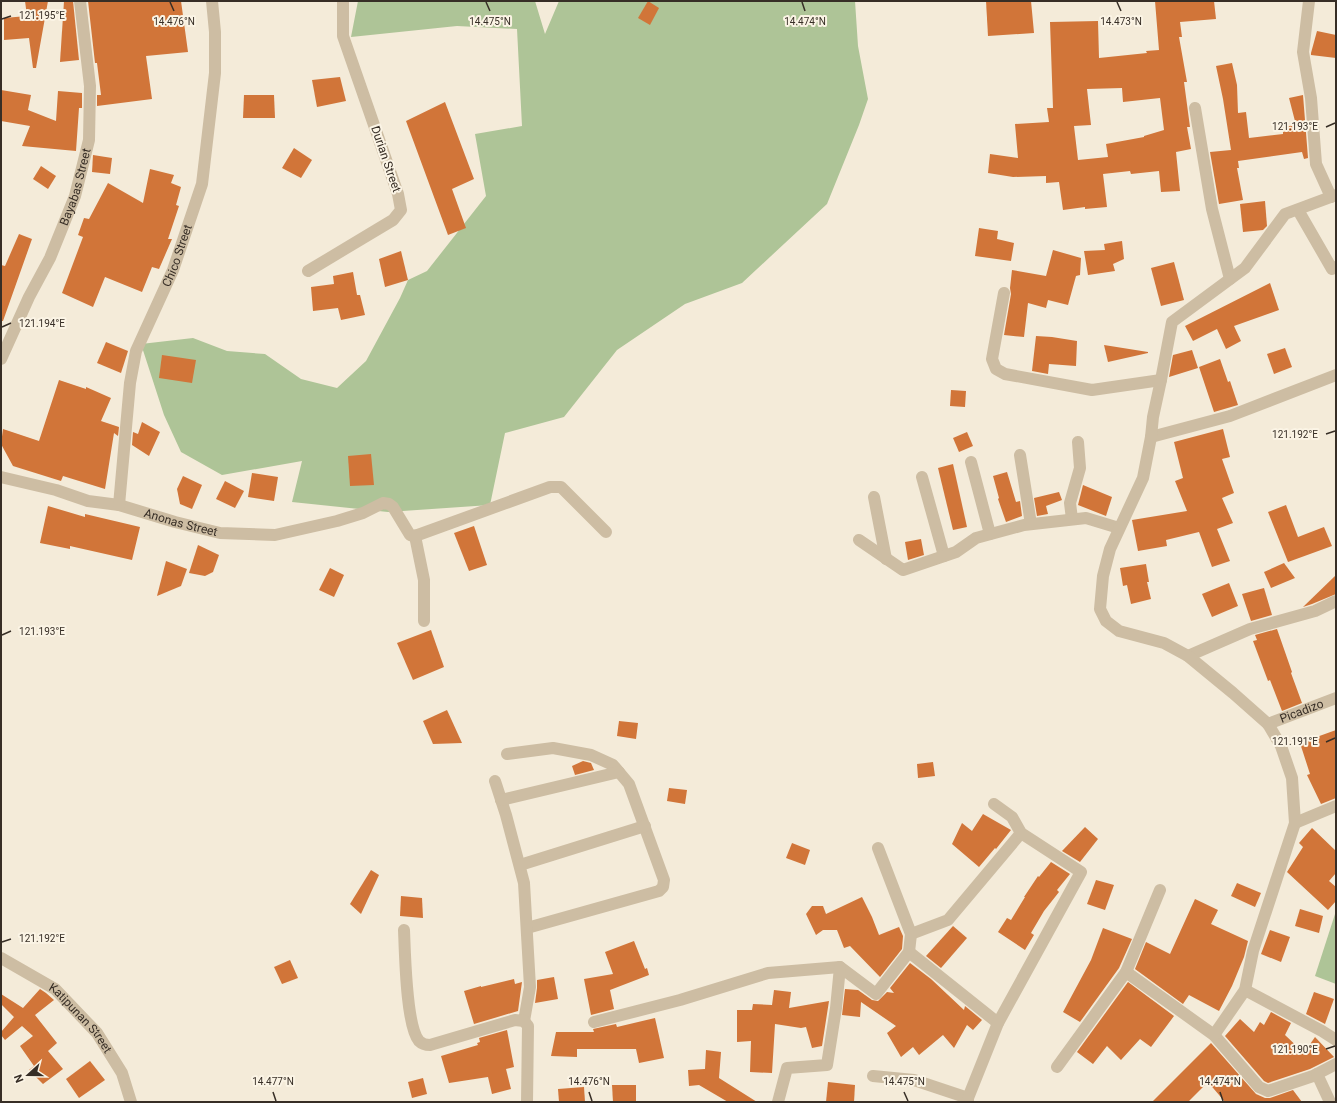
<svg xmlns="http://www.w3.org/2000/svg" width="1337" height="1103" viewBox="0 0 1337 1103" font-family="Roboto,sans-serif">
<style>
.green{fill:#aec497}
.building{fill:#d17539;fill-rule:evenodd}
.lines{fill:none;stroke-linecap:round;stroke-linejoin:round}
.street{stroke:#cdbda3;stroke-width:12}
.ticks{fill:none;stroke:#372e26;stroke-width:1.5}
.labels{text-anchor:middle;dominant-baseline:central;stroke-width:4;stroke-linejoin:round;paint-order:stroke}
.street-label{font-size:12px;fill:#372e26;stroke:#fbf4e5}
.ticks-label{font-size:10px;text-anchor:middle;fill:#372e26;stroke:#fbf4e5;stroke-width:4;stroke-linejoin:round;paint-order:stroke}
</style>
<rect width="100%" height="100%" fill="#f4ebd9"/>
<g class="green">
<path d="M358 1H535L545 34 559 1H855L858 46 868 99 859 125 827 204 742 283 685 304 617 350 564 417 505 433 490 505 388 512 292 502 302 461 222 475 181 452 164 415 141 344 193 338 227 351 265 354 301 379 337 388 366 361 400 298 408 280 427 271 486 196 475 134 522 126 517 29 457 26 351 37Z"/>
<path d="M1336 911V984L1315 976Z"/>
</g>
<g class="building">
<path d="M25 1H48L36 68H33L29 38 4 40V18L27 16Z"/>
<path d="M64 1H73L79 60 60 62Z"/>
<path d="M88 1H181L188 52 146 56 152 99 97 106V95H101L97 63H95Z"/>
<path d="M648 1 659 8 650 25 638 18Z"/>
<path d="M986 1H1031L1034 33 988 36Z"/>
<path d="M1155 1H1214L1216 19 1180 22 1182 37H1179L1187 82H1184L1190 127H1187L1191 149 1176 152 1180 191 1161 192 1159 171 1131 174 1130 171 1103 174 1107 207 1085 209V207L1063 210 1059 182 1046 183V176L1013 177 988 173 990 154 1018 158 1015 124 1049 122 1047 108H1053L1050 22 1098 21 1099 58 1147 53 1146 51 1159 50ZM1122 88 1123 102 1160 98 1164 130 1144 136V137L1106 144 1108 157 1078 160 1074 126 1091 125 1087 89Z"/>
<path d="M1317 31 1336 35V58L1311 55V53Z"/>
<path d="M1232 63 1237 85 1238 113 1246 112 1249 138 1283 134V127L1296 125 1289 98 1303 95 1308 158 1304 159 1302 152 1238 161 1239 168H1237L1243 200 1219 204 1210 152 1231 150 1223 99 1216 66Z"/>
<path d="M340 77 346 101 317 107 312 80Z"/>
<path d="M1 90 31 95 28 110 56 121 58 91 82 93V108H79L76 151 22 146 30 126 1 121Z"/>
<path d="M244 95H274L275 118H243Z"/>
<path d="M445 102 474 179 452 189 466 228 448 235 406 121Z"/>
<path d="M294 148 312 160 301 178 282 168Z"/>
<path d="M93 155 112 158 110 174 92 172Z"/>
<path d="M41 166 56 176 48 189 33 179Z"/>
<path d="M150 169 174 175 171 183 181 187 176 205 179 206 168 239H172L159 269 152 267 142 292 105 277 93 307 62 293 83 237 78 235 84 218 89 219 108 183 143 203Z"/>
<path d="M1265 201 1267 226 1263 230 1243 232 1240 204Z"/>
<path d="M979 228 998 231 997 239 1014 243 1011 261 975 256Z"/>
<path d="M19 234 32 239 3 321H1V265L5 266Z"/>
<path d="M1122 241 1124 259 1113 264 1115 271 1088 275 1084 251 1105 250 1104 244Z"/>
<path d="M1053 250 1081 258 1080 275 1076 276 1068 305 1048 300 1046 308 1028 303 1024 337 1004 335 1011 294 1010 288 1012 270 1046 276Z"/>
<path d="M401 251 408 280 385 287 379 259Z"/>
<path d="M1174 262 1184 300 1161 306 1151 268Z"/>
<path d="M353 272 357 295H360L365 315 341 320 338 308 313 311 311 287 334 284 333 276Z"/>
<path d="M1270 283 1279 310 1234 326 1241 341 1226 349 1217 329 1193 341 1185 326Z"/>
<path d="M1036 336 1052 337 1077 341 1076 366 1049 364 1048 374 1032 371Z"/>
<path d="M106 342 128 351 121 373 97 363Z"/>
<path d="M1104 345 1148 352V353L1108 362Z"/>
<path d="M1285 348 1292 367 1274 374 1267 354Z"/>
<path d="M1192 350 1198 368 1169 377 1173 355Z"/>
<path d="M162 355 196 360 192 383 159 378Z"/>
<path d="M1220 359 1228 382 1230 381 1238 405 1214 412 1199 367Z"/>
<path d="M59 380 86 389V387L111 398 101 421 119 427 118 436 114 433 105 489 63 476 61 481 13 466 1 444 3 429 39 441Z"/>
<path d="M951 390 966 391 965 407 950 406Z"/>
<path d="M142 422 160 432 149 456 132 445 133 432 138 434Z"/>
<path d="M1223 429 1230 457 1222 459 1234 493 1222 498 1233 523 1217 529 1230 561 1212 567 1199 532 1166 540 1167 546 1138 551 1132 520 1187 511 1175 481 1183 478 1174 442Z"/>
<path d="M967 432 973 446 959 452 953 438Z"/>
<path d="M371 454 374 485 350 486 348 456Z"/>
<path d="M953 464 967 527 953 530 938 468Z"/>
<path d="M1007 472 1016 502 1020 501 1022 516 1006 522 998 499 999 498 993 476Z"/>
<path d="M252 473 278 477 274 501 248 497Z"/>
<path d="M183 476 202 485 192 509 180 504 177 489Z"/>
<path d="M225 481 244 491 235 508 216 499Z"/>
<path d="M1083 485 1112 497 1106 516 1078 505Z"/>
<path d="M1059 492 1062 500 1046 506 1048 514 1037 516 1034 498Z"/>
<path d="M1286 505 1298 537 1324 527 1332 546 1288 562 1268 512Z"/>
<path d="M48 506 85 517V514L140 527 132 560 70 546V549L40 543Z"/>
<path d="M474 526 487 565 469 571 454 533Z"/>
<path d="M921 539 924 555 908 560 905 542Z"/>
<path d="M198 545 219 555 213 572 205 576 189 573Z"/>
<path d="M166 561 187 569 181 586 157 596Z"/>
<path d="M1284 563 1295 578 1271 588 1264 572Z"/>
<path d="M1146 564 1149 582H1147L1151 599 1131 604 1127 585 1123 586 1120 568Z"/>
<path d="M330 568 344 575 334 597 319 590Z"/>
<path d="M1336 575V594L1312 604 1303 607Z"/>
<path d="M1229 583 1238 606 1212 617 1202 594Z"/>
<path d="M1264 588 1272 615 1251 621 1242 594Z"/>
<path d="M1277 629 1292 672 1291 673 1302 703 1282 711 1270 680 1268 681 1253 641 1257 640 1255 635Z"/>
<path d="M431 630 444 667 413 680 397 643Z"/>
<path d="M447 710 462 743 433 744 423 721Z"/>
<path d="M619 721 638 723 636 739 617 736Z"/>
<path d="M1336 730V798L1321 804 1307 775 1310 774 1300 743Z"/>
<path d="M583 761 591 763 594 770 575 775 572 766Z"/>
<path d="M933 762 935 776 918 778 917 764Z"/>
<path d="M669 788 687 790 685 804 667 801Z"/>
<path d="M983 814 1011 830 996 849 995 848 979 867 952 844 962 823 972 831Z"/>
<path d="M1085 827 1098 839 1080 862 1062 851Z"/>
<path d="M1312 828 1336 851V873L1329 881 1336 887V901L1328 910 1287 872 1303 847 1299 843Z"/>
<path d="M792 843 810 850 805 865 786 858Z"/>
<path d="M1051 862 1070 874 1057 890 1059 892 1044 911 1031 933 1034 935 1025 950 998 932 1007 918 1011 920 1025 897H1024L1038 876 1039 877Z"/>
<path d="M371 870 379 875 361 914 350 904Z"/>
<path d="M1096 880 1114 885 1105 910 1087 904Z"/>
<path d="M1237 883 1261 893 1255 907 1231 896Z"/>
<path d="M401 896 422 898 423 918 400 916Z"/>
<path d="M862 897 872 917 879 935 899 927 903 936 902 949 880 977 850 946 844 948 837 930H823L816 935 806 914 812 906H823L826 914Z"/>
<path d="M1195 899 1218 910 1211 924 1248 941 1244 957 1232 986 1219 1011 1189 995 1183 1004 1135 969 1146 942 1170 954Z"/>
<path d="M1300 909 1323 916 1319 933 1295 926Z"/>
<path d="M953 926 967 938 941 968 926 956Z"/>
<path d="M1103 928 1132 939 1119 968 1080 1022 1063 1012 1091 960Z"/>
<path d="M1270 930 1290 937 1281 962 1261 954Z"/>
<path d="M634 941 645 969 647 968 649 975 610 990 614 1009 591 1015 584 979 613 974 605 952Z"/>
<path d="M290 960 298 978 282 984 274 967Z"/>
<path d="M910 963 931 979 964 1010 965 1006 982 1020 973 1030 967 1025 954 1048 943 1035 919 1055 913 1047 901 1057 887 1033 896 1026 861 1002 860 1017 842 1015 845 989 858 990 872 1000 878 1001 887 992 894 993 890 988Z"/>
<path d="M554 977 558 999 535 1003 537 988V980Z"/>
<path d="M514 979 515 984 522 982 518 1011 474 1024 464 991 481 986V987Z"/>
<path d="M1128 982 1174 1016 1151 1047 1140 1039 1121 1060 1107 1046 1093 1064 1077 1052Z"/>
<path d="M40 989 46 993 54 1000 35 1015 57 1043 48 1051 63 1069 43 1084 29 1070 34 1066 20 1046 33 1036 22 1026 5 1040 1 1035V1032L14 1017 1 1004V994L23 1008Z"/>
<path d="M774 990 791 992 789 1008 829 1001 822 1046 812 1048 806 1027 801 1028 775 1024 772 1073 750 1072 751 1041 737 1042V1010H752L753 1004 772 1005Z"/>
<path d="M1314 992 1334 999 1325 1024 1306 1014Z"/>
<path d="M1271 1012 1291 1023 1285 1035 1304 1053 1315 1037 1334 1057 1310 1069 1268 1083 1264 1081 1225 1036 1240 1019 1254 1032 1260 1022 1264 1025Z"/>
<path d="M655 1018 664 1058 639 1063 636 1049H577V1057L551 1056 556 1032H594L593 1029 616 1024 617 1027Z"/>
<path d="M507 1030 514 1067 506 1069 511 1089 492 1094 488 1077 449 1083 441 1056 478 1045 477 1043 480 1042 479 1038Z"/>
<path d="M1211 1043 1256 1094 1265 1098H1270L1293 1090 1302 1102H1225L1208 1082 1188 1102H1152Z"/>
<path d="M706 1050 721 1052 719 1078 757 1102H728L699 1085 689 1086 688 1070 705 1069Z"/>
<path d="M90 1061 105 1080 79 1098 66 1079Z"/>
<path d="M423 1078 427 1094 412 1098 408 1082Z"/>
<path d="M828 1082 855 1085 854 1102H826Z"/>
<path d="M612 1085H636V1102H613Z"/>
<path d="M584 1087 585 1102H559L558 1089Z"/>
</g>
<g class="lines">
<g class="street">
<path d="M1309 1 1303 52 1311 98 1316 164 1331 197"/>
<path d="M1195 108 1212 209 1230 279"/>
<path d="M1298 210 1332 269 1336 267"/>
<path d="M308 271 393 220 401 210 398 194 343 36V1"/>
<path d="M1004 293 992 359 996 369 1005 374 1092 390 1161 380"/>
<path id="s1" d="M1 359 29 297 50 258 75 196 89 140 90 86 80 1"/>
<path d="M1151 437 1230 416 1336 375"/>
<path d="M1020 455 1031 524"/>
<path d="M971 462 990 534"/>
<path id="s2" d="M1 477 56 490 88 501 119 505 175 522 220 533 275 535 337 521 363 513 383 503 389 504 393 507 410 535 415 536 550 487H561L606 532"/>
<path d="M922 477 944 556"/>
<path d="M874 497 886 559"/>
<path id="s3" d="M119 505 130 383 136 351 173 270 202 184 215 73V32L212 1"/>
<path d="M1072 519 1070 503 1080 468 1078 442"/>
<path d="M415 536 424 580V621"/>
<path d="M859 540 903 570 956 552 976 538 1024 525 1086 518 1119 528"/>
<path d="M1188 656 1250 629 1315 611 1336 601"/>
<path id="s4" d="M1268 724 1336 698"/>
<path d="M507 754 553 748 591 755 613 765 629 784 664 880 663 887 659 891 527 928"/>
<path d="M495 781 506 815 524 883 530 987 524 1021"/>
<path d="M501 800 619 772"/>
<path d="M1295 823 1336 806"/>
<path d="M520 865 645 826"/>
<path d="M404 930C405 952 406 1026 419 1041 422 1044 426 1045 430 1045L515 1020 524 1021 528 1026 527 1102"/>
<path d="M911 934 948 920 1021 833"/>
<path d="M909 952 998 1023"/>
<path id="s5" d="M1 958 55 989 97 1033 122 1073 131 1102"/>
<path d="M1126 972 1214 1035 1259 1087 1268 1091 1313 1076 1336 1064"/>
<path d="M1245 990 1322 1031 1336 1040"/>
<path d="M594 1022 680 1000 768 973 840 967 876 994 909 952 911 934 878 848"/>
<path d="M1214 1035 1245 990 1253 951 1295 823 1292 778 1281 746 1268 724 1233 693 1188 656 1164 643 1119 631 1106 621 1100 609 1103 576 1110 549 1143 478 1151 437 1153 417 1161 380 1172 322 1245 268 1285 214 1336 195"/>
<path d="M1057 1067 1126 972 1160 890"/>
<path d="M1317 1074 1330 1102"/>
<path d="M873 1076 914 1080 968 1098"/>
<path d="M778 1102 787 1068 827 1065 836 1008 840 967"/>
<path d="M968 1102V1098L998 1023 1081 872 1021 833 1012 817 994 804"/>
</g>
</g>
<path class="ticks" d="M170 2 174 11M486 2 490 11M802 2 805 11M1117 2 1121 11M2 19 11 16M1326 127 1335 123M2 327 11 323M1326 434 1335 431M2 635 11 631M1326 742 1335 738M2 942 11 939M1326 1049 1335 1046M273 1092 276 1101M589 1092 592 1101M904 1092 908 1101M1220 1092 1223 1101"/>
<g class="labels">
<g class="street-label">
<text transform="translate(386 159) rotate(71)">Durian Street</text>
<text stroke="none"><textPath href="#s1" startOffset="188">Bayabas Street</textPath></text>
<text stroke="none"><textPath href="#s3" startOffset="259">Chico Street</textPath></text>
<text stroke="none"><textPath href="#s2" startOffset="186">Anonas Street</textPath></text>
<text stroke="none"><textPath href="#s4" startOffset="36">Picadizo</textPath></text>
<text stroke="none"><textPath href="#s5" startOffset="101">Katipunan Street</textPath></text>
</g>
</g>
<g class="ticks-label">
<text x="42" y="19">121.195°E</text>
<text x="174" y="25">14.476°N</text>
<text x="490" y="25">14.475°N</text>
<text x="805" y="25">14.474°N</text>
<text x="1121" y="25">14.473°N</text>
<text x="1295" y="130">121.193°E</text>
<text x="42" y="327">121.194°E</text>
<text x="1295" y="438">121.192°E</text>
<text x="42" y="635">121.193°E</text>
<text x="1295" y="745">121.191°E</text>
<text x="42" y="942">121.192°E</text>
<text x="1295" y="1053">121.190°E</text>
<text x="273" y="1085">14.477°N</text>
<text x="589" y="1085">14.476°N</text>
<text x="904" y="1085">14.475°N</text>
<text x="1220" y="1085">14.474°N</text>
</g>
<rect width="1337" height="1103" fill="none" stroke="#372e26" stroke-width="4"/>
<g transform="translate(28 1075) rotate(249)" stroke="#fbf4e5" stroke-width="3" paint-order="stroke">
<path d="M0-3L7 15L0 10L-7 15Z" fill="#372e26"/>
<text y="-6" font-size="11" font-weight="bold" text-anchor="middle" fill="#372e26">N</text>
</g>
</svg>
